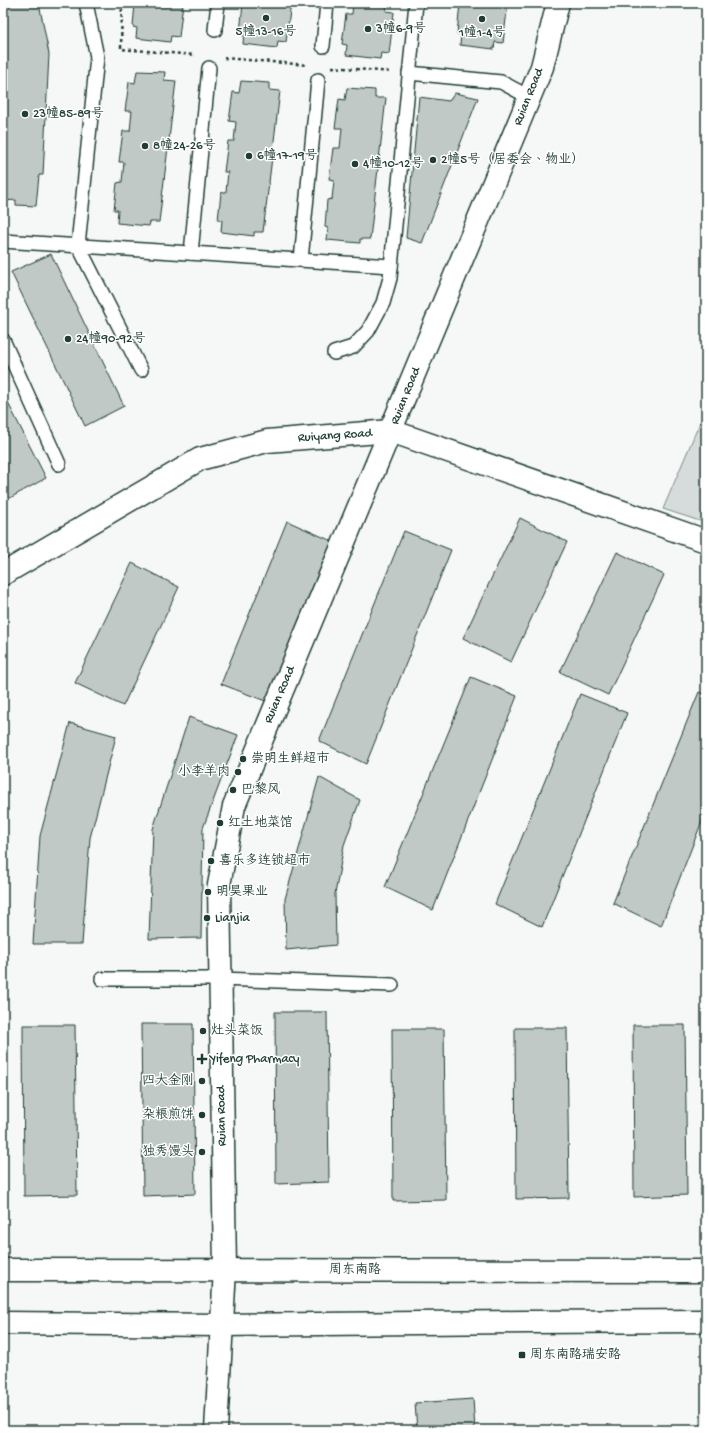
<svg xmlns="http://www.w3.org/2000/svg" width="709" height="1433" viewBox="0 0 709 1433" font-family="'Gochi Hand','LXGW WenKai TC',sans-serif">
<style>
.green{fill:#d6dcdb;stroke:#7a8c88}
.building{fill:#c0c9c6;stroke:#1f3d34}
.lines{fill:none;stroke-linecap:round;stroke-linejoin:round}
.service-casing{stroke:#1f3d34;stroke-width:16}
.minor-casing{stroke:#1f3d34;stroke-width:25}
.tertiary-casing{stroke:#1f3d34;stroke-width:25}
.path{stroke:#1f3d34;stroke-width:2.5;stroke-dasharray:3 3;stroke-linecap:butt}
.service{stroke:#fff;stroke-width:13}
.minor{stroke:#fff;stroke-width:22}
.tertiary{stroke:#fff;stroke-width:22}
.poi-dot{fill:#1f3d34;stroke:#fff;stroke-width:1.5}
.labels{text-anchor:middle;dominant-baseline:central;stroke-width:3;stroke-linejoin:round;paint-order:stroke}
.poi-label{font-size:13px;fill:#1f3d34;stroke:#fff;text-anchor:start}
.street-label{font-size:13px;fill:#1f3d34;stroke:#fff}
</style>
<rect width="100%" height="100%" fill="#f6f7f7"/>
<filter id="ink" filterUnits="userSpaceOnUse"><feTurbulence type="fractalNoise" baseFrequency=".025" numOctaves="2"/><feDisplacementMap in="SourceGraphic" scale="8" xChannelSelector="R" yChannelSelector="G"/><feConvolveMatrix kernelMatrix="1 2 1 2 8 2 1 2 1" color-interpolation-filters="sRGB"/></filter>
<g filter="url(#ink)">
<path class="green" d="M706 408V523L663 509Z"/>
<g class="building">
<path d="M3 3H39L49 54 43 175H39L36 206 16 205V200L3 201Z"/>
<path d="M135 3H183L179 37 171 36 170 42 136 38 137 28 133 27Z"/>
<path d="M243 3H291L286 42 278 41 277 48 243 44 244 33H240Z"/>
<path d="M353 3H395V5L387 4 386 11 394 12 389 54 381 53 380 59 346 55 347 45 342 44 346 14H352Z"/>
<path d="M460 3H508L503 43 495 42 494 49 460 45 461 34H457Z"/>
<path d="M137 71 165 72 164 80 176 81 159 222H150L149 226 117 223 118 210H114L117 183 122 182 124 162H119L123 131H130L132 111H125L129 82 135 83Z"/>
<path d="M241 81 269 83V90L280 91 263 232H254V236L221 232 222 220H218L221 193 226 192 228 172H224L228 141H234L236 122 229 121 233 92 239 93Z"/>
<path d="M347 88 375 90V98H386L370 239H360V243L327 240 328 228 325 227 327 200 332 199 334 180 329 179 333 148H340L342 128H335L339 99 345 100Z"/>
<path d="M455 93 478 98 422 243 406 238 419 97 449 101Z"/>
<path d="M51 254 124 406 85 426 11 272Z"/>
<path d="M3 393 46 478 8 499 3 489Z"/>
<path d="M520 518 567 542 511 662 463 638Z"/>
<path d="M287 521 334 542 268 702 221 684Z"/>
<path d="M404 531 451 550 366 764 319 741Z"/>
<path d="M617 552 664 575 608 695 560 672Z"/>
<path d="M132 563 179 587 123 706 75 683Z"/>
<path d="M471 677 517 696 433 910 385 887Z"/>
<path d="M699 692 706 695V811L661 926 613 903Z"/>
<path d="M580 694 627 713 542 927 495 904Z"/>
<path d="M189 717 238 735 203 828 201 938 149 939 153 829Z"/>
<path d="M70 723 116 736 90 838 82 944H33L40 836Z"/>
<path d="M319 777 360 800 344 845 335 894 336 945 286 950 285 899Z"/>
<path d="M275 1012H327L329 1182 276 1184Z"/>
<path d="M141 1024H193L195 1194 143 1196Z"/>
<path d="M23 1025H75L77 1195 24 1196Z"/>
<path d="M633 1025H685L687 1195 634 1197Z"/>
<path d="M515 1028H567L569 1198 516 1199Z"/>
<path d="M392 1029H444L446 1200 393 1201Z"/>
<path d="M473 1399 475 1430H417L415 1403Z"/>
</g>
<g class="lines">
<g class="service-casing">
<g id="service">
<path d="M86 3 97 57 78 245 141 370"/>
<path d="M215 30 218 3"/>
<path d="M323 46 327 3"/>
<path d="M409 73 501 82 529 97"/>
<path d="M3 241 391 266"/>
<path d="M191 253 209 68"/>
<path d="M301 260 318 80"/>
<path d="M3 340 59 464"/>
<path d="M334 353 353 347 368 331 383 303 390 278 416 3"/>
<path d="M102 979H220L392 985"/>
</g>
</g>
<g class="minor-casing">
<g id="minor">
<path d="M3 574 200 459 267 441 391 431 706 541"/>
<path d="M216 1430 225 1269 219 885 234 806 542 67 558 3"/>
</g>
</g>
<g class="tertiary-casing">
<g id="tertiary">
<path d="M3 1270 706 1271"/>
<path d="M3 1323 222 1325 527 1322 706 1321"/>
</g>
</g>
<g class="path">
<path d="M122 3 121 49 195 55"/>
<path d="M224 58 307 65"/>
<path d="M332 67 391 72"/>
</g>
<use href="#service" class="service"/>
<use href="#minor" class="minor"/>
<use href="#tertiary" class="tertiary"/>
</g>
</g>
<g class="poi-dot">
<circle cx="266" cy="18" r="4"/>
<circle cx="482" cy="19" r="4"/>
<circle cx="368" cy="29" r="4"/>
<circle cx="25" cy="114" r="4"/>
<circle cx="145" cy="146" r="4"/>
<circle cx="249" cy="156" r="4"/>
<circle cx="433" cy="160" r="4"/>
<circle cx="355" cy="164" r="4"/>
<circle cx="68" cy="339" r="4"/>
<circle cx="243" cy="759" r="4"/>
<circle cx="238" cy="772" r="4"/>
<circle cx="233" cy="790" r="4"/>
<circle cx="220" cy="823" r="4"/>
<circle cx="211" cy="861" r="4"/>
<circle cx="208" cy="892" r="4"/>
<circle cx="207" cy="918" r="4"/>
<circle cx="203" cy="1031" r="4"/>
<path d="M200 1053h4v4h4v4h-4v4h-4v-4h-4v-4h4z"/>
<circle cx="202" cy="1081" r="4"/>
<circle cx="202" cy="1115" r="4"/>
<circle cx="202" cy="1152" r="4"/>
<rect x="518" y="1351" width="8" height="8" rx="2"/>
</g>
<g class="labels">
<g class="poi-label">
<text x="376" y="29">3幢6-9号</text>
<text x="266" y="32" text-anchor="middle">5幢13-16号</text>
<text x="482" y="33" text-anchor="middle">1幢1-4号</text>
<text x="33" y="114">23幢85-89号</text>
<text x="153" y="146">8幢24-26号</text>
<text x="257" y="156">6幢17-19号</text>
<text x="441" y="160">2幢5号（居委会、物业）</text>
<text x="363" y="164">4幢10-12号</text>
<text x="76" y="339">24幢90-92号</text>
<text x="251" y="759">崇明生鲜超市</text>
<text x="230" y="772" text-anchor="end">小李羊肉</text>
<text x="241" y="790">巴黎风</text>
<text x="228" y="823">红土地菜馆</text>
<text x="219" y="861">喜乐多连锁超市</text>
<text x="216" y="892">明昊果业</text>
<text x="215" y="918">Lianjia</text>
<text x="211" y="1031">灶头菜饭</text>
<text x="210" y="1059">Yifeng Pharmacy</text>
<text x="194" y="1081" text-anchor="end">四大金刚</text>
<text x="194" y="1115" text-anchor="end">杂粮煎饼</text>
<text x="194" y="1152" text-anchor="end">独秀馒头</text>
<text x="530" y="1355">周东南路瑞安路</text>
</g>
<g class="street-label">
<text transform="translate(529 97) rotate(-68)">Ruian Road</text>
<text transform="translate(406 396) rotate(-68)">Ruian Road</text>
<text transform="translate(335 436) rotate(-4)">Ruiyang Road</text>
<text transform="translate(280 695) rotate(-67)">Ruian Road</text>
<text transform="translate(222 1116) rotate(-91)">Ruian Road</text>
<text x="355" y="1270">周东南路</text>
</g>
</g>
<rect width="709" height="1433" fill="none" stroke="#fff" stroke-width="16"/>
<rect x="8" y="8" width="693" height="1417" fill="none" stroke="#1f3d34" stroke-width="1.5" filter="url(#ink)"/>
</svg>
